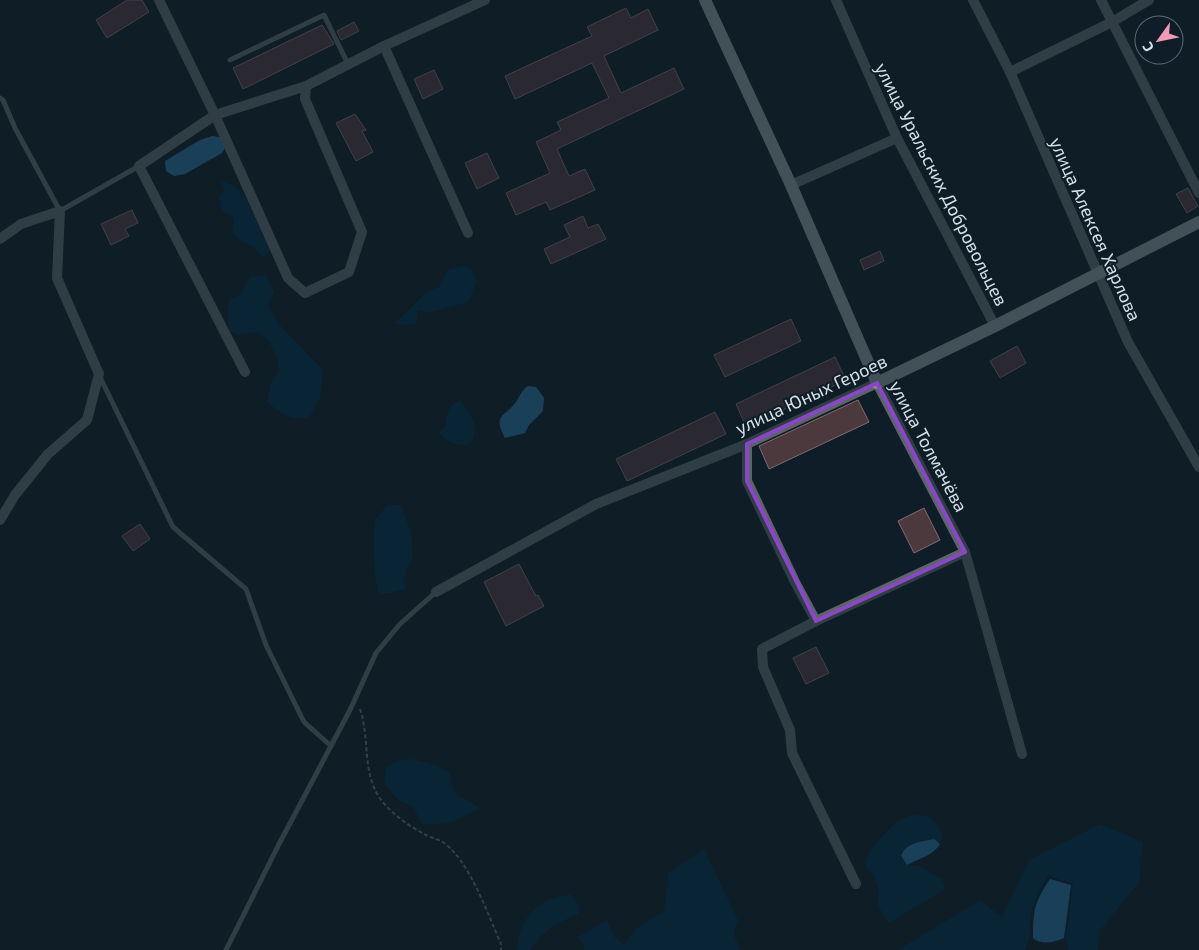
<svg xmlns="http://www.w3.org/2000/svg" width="1199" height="950" viewBox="0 0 1199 950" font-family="'Exo 2',sans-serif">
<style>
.green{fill:#002e47}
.water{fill:#276c96}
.building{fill:#4c393e;stroke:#806b70}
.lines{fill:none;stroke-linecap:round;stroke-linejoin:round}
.path{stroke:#5f6b74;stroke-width:2;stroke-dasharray:4 2.5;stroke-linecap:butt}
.lane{stroke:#5c6469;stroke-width:5}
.street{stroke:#5c6469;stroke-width:10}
.secondary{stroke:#818e96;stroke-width:12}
.marked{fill:none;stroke:#8947c5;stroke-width:4;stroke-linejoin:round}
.labels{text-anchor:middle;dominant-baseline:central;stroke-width:4;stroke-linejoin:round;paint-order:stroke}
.street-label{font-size:18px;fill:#d7e0e7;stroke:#0e1d27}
</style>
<rect width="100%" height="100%" fill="#0e1d27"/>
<g class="green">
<path d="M221 181 233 185 244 194 270 249 264 258 252 246 239 240 232 233 234 220 230 214 223 212 219 197 224 191Z"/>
<path d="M462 266 470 268 477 281 468 302 429 313 418 310 416 323 405 325 394 324 428 291 439 287 448 270Z"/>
<path d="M265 275 274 292 268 306 279 324 323 370 320 398 309 418C289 420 282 414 267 402L271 382 279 370 278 360 268 340 258 332 238 335 230 331 227 312 229 300 240 295 250 277Z"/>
<path d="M460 400C465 407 475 419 475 428 475 454 449 446 438 432L446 426C445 413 449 406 460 400Z"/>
<path d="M387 505H401L411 532 413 558 406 569 405 589 390 593 379 594 375 575 374 529 376 519Z"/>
<path d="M412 759 436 765 450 773C456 806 458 791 480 808 458 821 447 826 421 824L414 808 397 799 384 783 386 768 398 760Z"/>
<path d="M912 815C934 815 936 819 943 838L938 843 934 839C920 841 907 844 900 856L907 865 919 866 942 879 945 889 889 923 878 906 879 891 874 876 866 869 865 860 875 844 888 830 898 821Z"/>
<path d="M1100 824 1143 842 1139 882 1102 928 1097 950H1068L1066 938 1073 884 1048 876C1040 889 1033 900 1031 916 1029 929 1032 937 1025 950H898L980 900 1002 917 1029 860Z"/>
<path d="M704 849 738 920 734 934 740 950H583L585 946 577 937 607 920 615 938 624 944 635 929 664 911 668 873Z"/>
<path d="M571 894 579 905V914C557 923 544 929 530 950H517C521 915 536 900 571 894Z"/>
</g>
<g class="water">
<path d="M212 136 220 137C225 142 227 147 222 153L185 174 174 176 166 171 165 161 200 140Z"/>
<path d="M528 386 536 387 544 398 543 411 529 425 525 433 505 438C492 414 505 417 516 402 520 396 522 390 528 386Z"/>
<path d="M934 839 940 844C934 855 918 859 907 865L901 856C907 842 920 842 934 839Z"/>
<path d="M1050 879 1071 885 1064 938C1054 942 1043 946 1033 938 1033 910 1034 903 1050 879Z"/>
</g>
<g class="building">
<path d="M127 0H142L149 12 107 38 96 20Z"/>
<path d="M626 8 631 18 648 9 658 30 604 56 621 93 674 68 684 89 557 149 569 176 585 169 595 190 550 210 546 202 516 215 506 193 550 173 536 142 561 130 557 122 609 98 592 63 515 99 505 76 592 36 587 27Z"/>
<path d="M354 22 359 31 341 40 337 31Z"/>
<path d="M322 25 334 44 243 89 233 68Z"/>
<path d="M434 70 443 89 423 99 414 79Z"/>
<path d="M355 114 366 130 362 131 373 152 356 161 336 123Z"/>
<path d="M487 153 499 178 477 189 465 163Z"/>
<path d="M1188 188 1198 206 1187 213 1176 194Z"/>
<path d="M132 210 138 223 125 229 129 236 111 245 101 224Z"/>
<path d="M583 216 588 228 598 224 606 239 551 264 544 249 570 237 564 225Z"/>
<path d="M880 251 884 261 864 270 860 260Z"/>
<path d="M791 319 801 341 725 377 714 355Z"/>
<path d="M1017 346 1026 363 1000 378 990 361Z"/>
<path d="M835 357 846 380 746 427 736 404Z"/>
<path d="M858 400 869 422 769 469 759 446Z"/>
<path d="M715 412 726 434 627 481 616 459Z"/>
<path d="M924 508 940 540 914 553 898 521Z"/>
<path d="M140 524 150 539 133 551 122 536Z"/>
<path d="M519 564 536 596 538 595 544 606 506 626 484 582Z"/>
<path d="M816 647 829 673 806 684 793 658Z"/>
</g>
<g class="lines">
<path class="path" d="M360 709C370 738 362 771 379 797 389 812 410 827 426 835 432 838 438 839 444 843 469 860 488 915 501 944V950"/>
<g class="lane">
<path d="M230 60 324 15 348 64"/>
<path d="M0 98 3 100 15 128 60 211 139 166"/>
<path d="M100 377 173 527 246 589 266 645 304 722 331 746"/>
<path d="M226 950 278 846 350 710 376 653 400 624 436 592"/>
</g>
<g class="street">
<path d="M159 0 215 115 306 86 384 46 485 0"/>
<path d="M836 0 897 138 995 326"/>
<path d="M973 0 1010 72 1128 342 1199 467"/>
<path d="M1101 0 1199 193"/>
<path d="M384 46 468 233"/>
<path d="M1010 72 1112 22 1149 0"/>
<path d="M791 185 897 138"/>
<path d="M0 239 21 224 60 211 57 278 99 374 87 420 48 454 15 495 0 520"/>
<path d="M245 372 139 166 215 115 288 278 305 293 349 272 362 232 305 99 306 86"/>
<path d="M747 444V481L795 582 816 621"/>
<path d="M436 592 596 504 747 444 877 383 965 552 1022 754"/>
<path d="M856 884 792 753 790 730 763 667 762 649 816 621 965 552"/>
</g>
<path class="secondary" d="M705 0 791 185 877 383 995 326 1199 222"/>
</g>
<path d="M0 0H1199V950H0ZM877 383 965 552 816 621 747 481V444Z" fill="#0e1d27" fill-opacity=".55" fill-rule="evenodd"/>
<path class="marked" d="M877 383 965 552 816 621 747 481V444Z"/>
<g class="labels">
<g class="street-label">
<text transform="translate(942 184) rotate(63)">улица Уральских Добровольцев</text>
<text transform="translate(1096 229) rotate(66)">улица Алексея Харлова</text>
<text transform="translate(811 394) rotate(-25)">улица Юных Героев</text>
<text transform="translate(929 446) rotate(62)">улица Толмачёва</text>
</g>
</g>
<g transform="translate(1159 40) rotate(237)"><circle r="24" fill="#0e1d27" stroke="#5e6b74"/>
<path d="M0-4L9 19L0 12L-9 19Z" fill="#f09ab5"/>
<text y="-8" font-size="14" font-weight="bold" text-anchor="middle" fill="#d7e0e7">С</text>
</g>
</svg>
